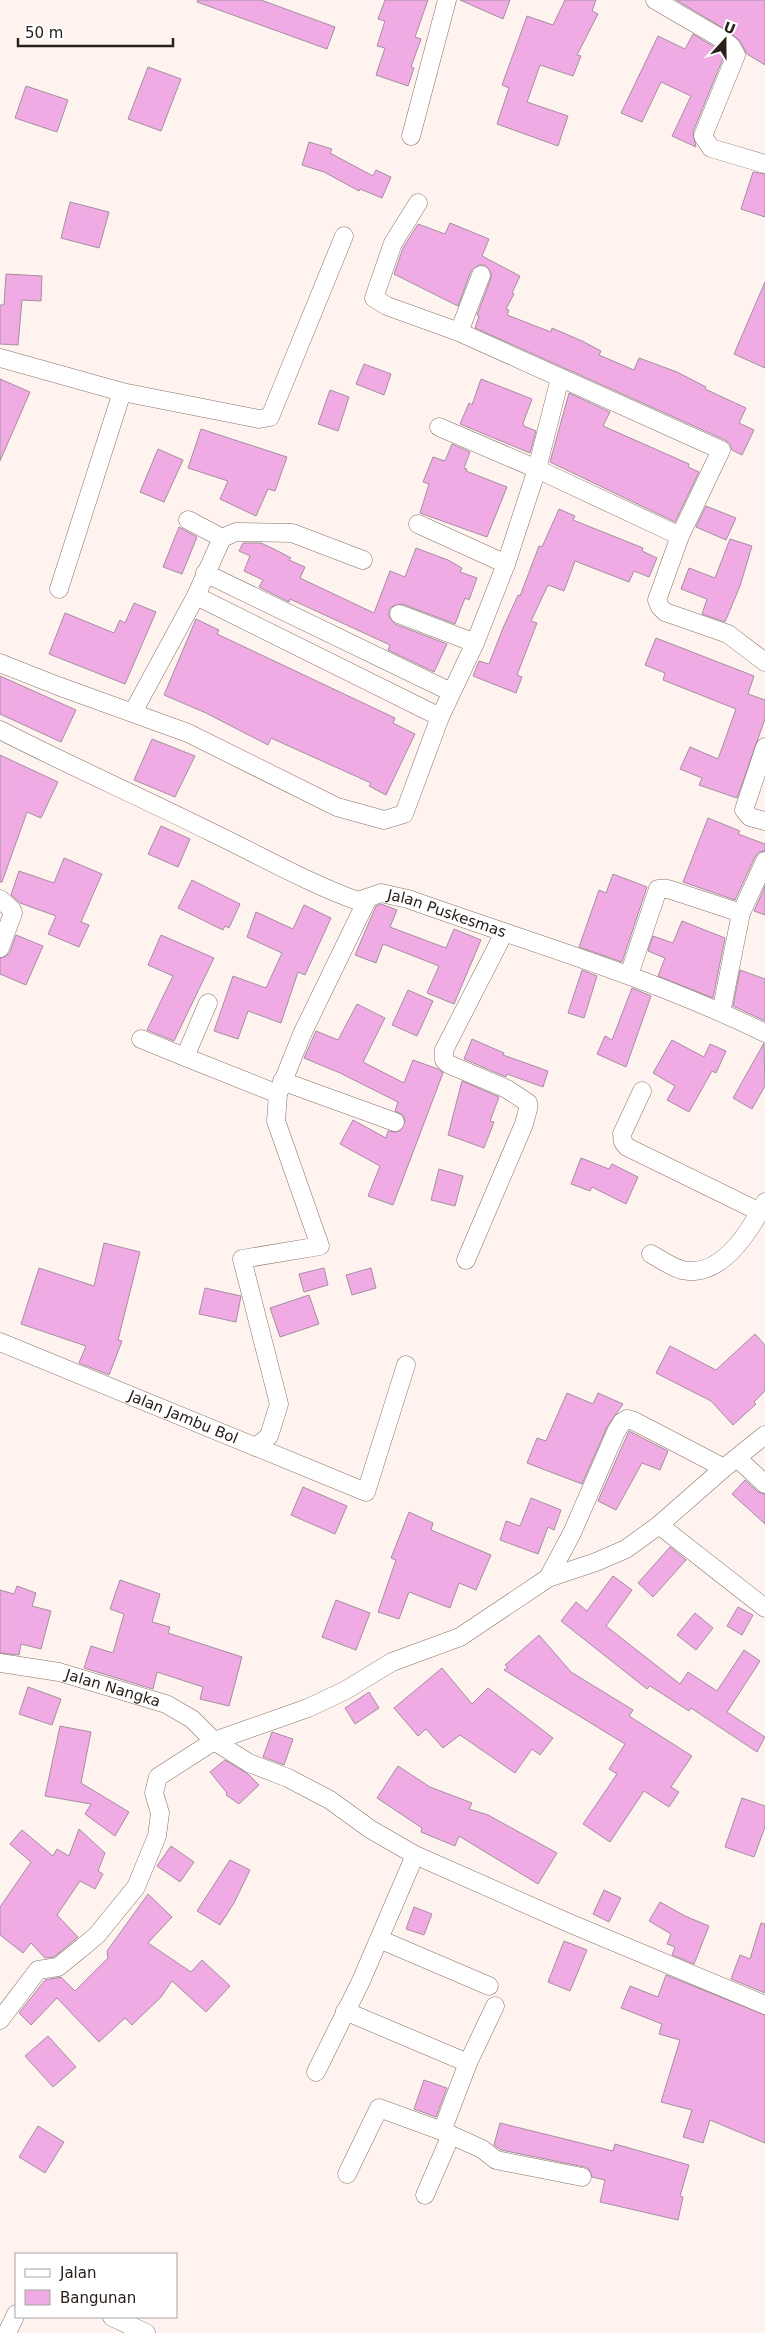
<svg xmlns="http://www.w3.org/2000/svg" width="765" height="2333" viewBox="0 0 765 2333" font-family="'DejaVu Sans',sans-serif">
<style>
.building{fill:#f0aae4;stroke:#a490a0}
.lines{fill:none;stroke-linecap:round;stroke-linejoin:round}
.minor-casing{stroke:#887067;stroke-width:19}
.minor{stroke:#fff;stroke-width:18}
.labels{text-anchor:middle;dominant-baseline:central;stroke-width:4;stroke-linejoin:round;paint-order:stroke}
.street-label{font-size:15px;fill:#29201c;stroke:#fff}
</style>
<rect width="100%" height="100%" fill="#fef3ef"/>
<g class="building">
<path d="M198 0H261L335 27 327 49 197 2Z"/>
<path d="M385 0H428L415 37 421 39 411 67 414 68 408 86 376 75 385 48 377 46 385 21 378 19Z"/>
<path d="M460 0H510L503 19Z"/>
<path d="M565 0H596L592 11 598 14 577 55 581 56 573 76 540 65 527 102 568 116 558 146 497 124 509 88 502 85 527 16 553 25Z"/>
<path d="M676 0H765V65L747 54 740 41 728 31Z"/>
<path d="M693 34 716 48 724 56 693 132 696 147 672 136 691 96 661 82 642 122 621 113 658 36 685 49Z"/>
<path d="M148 67 181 79 161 131 128 119Z"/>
<path d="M26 86 68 100 57 132 15 118Z"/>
<path d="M309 142 332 149 330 153 373 176 376 170 391 177 382 198 360 189 359 191 324 172 302 165Z"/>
<path d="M753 172 765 174V217L741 209Z"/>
<path d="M70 202 109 212 99 248 61 238Z"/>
<path d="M450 223 489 239 482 256 520 276 512 293 514 294 506 309 509 310 507 315 551 332 552 328 582 341 601 351 599 355 634 370 639 358 677 372 706 387 705 389 746 408 739 423 754 430 742 455 732 450 730 444 725 440 475 328 479 316 477 315 491 278V273L485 265H479L471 271 458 306 394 274 403 248 418 224 445 234Z"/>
<path d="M6 274 42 276 41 301 22 300 18 345 0 344V305H4Z"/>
<path d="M765 282V368L734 354Z"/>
<path d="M364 364 391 374 384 395 356 384Z"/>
<path d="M0 379 30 392 0 461Z"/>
<path d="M481 379 532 399 523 423 524 426 536 431 530 453 460 424 469 403 472 405Z"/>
<path d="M330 390 349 397 338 431 318 424Z"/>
<path d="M569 393 610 412 603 426 689 464 688 467 699 472 675 522 550 462Z"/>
<path d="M201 429 287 457 275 491 268 489 256 516 220 499 228 481 188 468Z"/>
<path d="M452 444 470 452 464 468 467 469 466 471 507 487 487 537 420 513 429 484 423 482 433 457 445 461Z"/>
<path d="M158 449 183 460 164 502 140 492Z"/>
<path d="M706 506 736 518 726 540 696 527Z"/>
<path d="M559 509 575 516 573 520 643 548 642 551 657 558 649 577 634 571 629 582 575 561 564 591 548 585 531 621 537 623 517 675 522 677 516 693 473 676 479 661 489 664 503 628 518 595 520 596 539 546 542 547Z"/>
<path d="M179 527 197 537 182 574 163 567Z"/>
<path d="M730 539 752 546 740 586 725 622 702 614 707 599 681 589 689 568 715 578Z"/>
<path d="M243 543H261L274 549 291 558 289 560 305 567 300 578 374 613 390 571 405 577 416 548 448 560 462 568 460 572 477 578 469 600 465 598 455 624 402 604 393 606 389 610V616L395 624 447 644 434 672 388 650 390 645 290 599 289 602 259 587 263 580 244 571 250 556 239 551Z"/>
<path d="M134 603 156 612 125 684 49 654 65 613 114 633 120 620 125 623Z"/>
<path d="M196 619 219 630 217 634 395 718 393 723 415 734 386 795 369 786 371 783 271 738 268 745 206 713 164 695Z"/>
<path d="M656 638 754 676 748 694 765 700V719L737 798 699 785 702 778 680 769 690 747 718 759 736 709 663 680 665 673 645 665Z"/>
<path d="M0 676 76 710 61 742 0 714Z"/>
<path d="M152 739 195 756 175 797 134 780Z"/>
<path d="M0 755 58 782 41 818 27 812 2 882H0Z"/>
<path d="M708 818 740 831 738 834 765 844V851L759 852 755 857 735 900 683 882Z"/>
<path d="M161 826 190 839 178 867 148 854Z"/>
<path d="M64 858 102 874 81 922 89 925 79 947 48 934 56 916 20 903 11 895 19 871 54 883Z"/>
<path d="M613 874 647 887 622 962 579 947 599 890 606 893Z"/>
<path d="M192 880 240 904 229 928 225 926 223 930 178 908Z"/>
<path d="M765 886V915L754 911Z"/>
<path d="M381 904 397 910 390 927 446 948 454 929 481 940 454 1004 427 993 439 966 383 944 376 963 355 955 376 906Z"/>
<path d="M304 905 331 918 305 975 298 972 281 1023 248 1011 238 1039 214 1031 233 976 266 988 282 953 247 937 256 912 293 929Z"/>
<path d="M682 921 725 938 713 998 658 976 665 958 648 951 653 936 673 943Z"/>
<path d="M16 935 43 946 26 985 0 974V958L6 956 10 952Z"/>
<path d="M161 935 214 958 174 1041 147 1030 173 976 148 965Z"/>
<path d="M582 970 597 976 584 1018 568 1013Z"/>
<path d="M740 970 765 979V1021L733 1006Z"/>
<path d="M632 988 651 996 626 1067 597 1054 605 1036 612 1040Z"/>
<path d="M408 990 433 1001 417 1036 392 1025Z"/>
<path d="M357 1004 385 1018 363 1062 404 1083 413 1060 438 1069 443 1073 393 1205 368 1196 380 1166 340 1144 353 1120 386 1138 388 1131 396 1132 401 1130 405 1121 403 1115 395 1111 398 1102 340 1073 304 1058 316 1031 338 1040Z"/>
<path d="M472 1039 504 1053 503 1055 548 1071 543 1087 507 1074 506 1077 464 1059Z"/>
<path d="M672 1040 704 1057 710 1044 726 1051 716 1073 712 1071 689 1112 667 1100 675 1086 653 1073Z"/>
<path d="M764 1043 765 1086 752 1109 733 1098Z"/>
<path d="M462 1081 499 1097 490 1121 494 1122 484 1148 448 1135Z"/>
<path d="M581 1158 609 1169 612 1164 638 1177 626 1204 592 1187 590 1191 571 1184Z"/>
<path d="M439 1169 463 1176 455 1206 431 1200Z"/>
<path d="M104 1243 140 1252 118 1340 122 1341 109 1375 79 1363 86 1346 21 1324 39 1268 94 1286Z"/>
<path d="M324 1268 328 1285 304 1292 299 1274Z"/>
<path d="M371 1268 376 1288 352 1295 346 1275Z"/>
<path d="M205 1288 241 1296 236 1322 199 1314Z"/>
<path d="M309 1295 319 1324 280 1337 270 1308Z"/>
<path d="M755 1334 765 1345V1391L754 1402 756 1404 733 1425 711 1401 656 1373 670 1346 716 1370Z"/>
<path d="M567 1393 593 1404 598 1393 623 1404 607 1427 582 1484 527 1463 537 1438 546 1441Z"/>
<path d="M629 1431 668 1451 660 1470 642 1463 616 1510 598 1501Z"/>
<path d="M745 1480 758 1492 765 1494V1524L732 1494Z"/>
<path d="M303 1487 347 1506 335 1534 291 1515Z"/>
<path d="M531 1498 561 1510 554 1530 548 1527 538 1554 500 1540 506 1521 520 1526Z"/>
<path d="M409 1512 433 1523 431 1530 491 1555 476 1590 459 1583 450 1608 409 1592 399 1619 378 1612 396 1560 391 1558Z"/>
<path d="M670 1547 686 1560 653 1597 638 1583Z"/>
<path d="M613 1576 632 1590 606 1626 680 1684 688 1672 717 1691 744 1650 760 1661 727 1712 765 1737 757 1752 691 1708 689 1711 650 1686 647 1689 561 1621 576 1602 587 1611Z"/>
<path d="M120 1580 160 1594 152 1622 170 1627 168 1633 242 1657 229 1706 200 1699 203 1687 157 1672 153 1689 84 1668 91 1646 113 1653 124 1614 110 1609Z"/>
<path d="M17 1586 36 1593 32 1606 51 1611 41 1649 21 1644 19 1655 0 1653V1590L14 1594Z"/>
<path d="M336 1600 370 1613 356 1650 322 1637Z"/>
<path d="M738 1607 753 1615 742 1635 727 1626Z"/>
<path d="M695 1613 713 1628 696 1650 677 1635Z"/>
<path d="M539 1635 571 1672 633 1710 629 1716 692 1756 671 1787 679 1792 669 1807 644 1791 610 1842 583 1824 617 1774 609 1769 625 1744 504 1670 508 1667 505 1665Z"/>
<path d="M442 1668 472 1704 488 1688 553 1738 540 1755 532 1749 515 1773 460 1735 443 1748 426 1729 418 1736 394 1708Z"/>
<path d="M28 1687 61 1699 52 1725 19 1714Z"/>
<path d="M369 1692 379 1708 355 1724 345 1708Z"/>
<path d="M60 1726 91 1732 81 1783 129 1812 115 1836 85 1814 91 1804 45 1796Z"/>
<path d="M272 1732 293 1739 284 1765 263 1757Z"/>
<path d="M225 1760 248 1774 259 1785 239 1804 226 1795 227 1793 210 1772Z"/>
<path d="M398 1766 430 1787 472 1803 469 1809 488 1815 557 1853 538 1884 459 1836 455 1846 421 1832 422 1828 377 1798Z"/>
<path d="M742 1798 765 1806V1827L754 1857 725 1847Z"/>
<path d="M79 1829 105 1853 98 1871 103 1874 95 1889 80 1881 57 1915 78 1937 54 1957 45 1958 31 1943 23 1953 0 1935V1907L31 1862 10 1844 22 1830 53 1856 57 1849 69 1856Z"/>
<path d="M171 1846 194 1862 180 1882 157 1866Z"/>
<path d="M230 1860 250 1870 234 1903 220 1925 197 1911Z"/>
<path d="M604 1890 621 1898 609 1922 593 1914Z"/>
<path d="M148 1894 172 1917 148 1943 191 1972 202 1960 230 1986 206 2012 172 1981 161 1997 132 2025 125 2018 99 2042 57 1998 31 2025 19 2013 45 1980 61 1977 75 1991 108 1958 107 1951Z"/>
<path d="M660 1902 685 1916 709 1926 694 1964 672 1955 675 1947 667 1944 671 1934 649 1921Z"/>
<path d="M414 1907 432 1914 424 1935 406 1929Z"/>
<path d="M761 1923 765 1924V1993L731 1979 740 1955 750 1959Z"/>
<path d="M564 1941 587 1950 570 1991 548 1982Z"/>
<path d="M666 1975 765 2015V2143L710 2120 703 2143 683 2137 692 2110 661 2102 680 2040 659 2034 662 2024 621 2008 630 1986 658 1997Z"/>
<path d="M48 2036 76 2067 53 2087 25 2056Z"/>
<path d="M424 2080 447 2088 436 2117 414 2109Z"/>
<path d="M500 2123 613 2151 615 2144 689 2165 680 2196 683 2197 678 2220 600 2202 605 2180 592 2177 589 2169 585 2167 501 2150 494 2145Z"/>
<path d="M38 2126 64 2142 45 2173 19 2157Z"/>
</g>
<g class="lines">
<g class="minor-casing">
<g id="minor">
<path d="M655 0 722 39 731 46 736 55 703 136 711 148 765 164"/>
<path d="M411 136 447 0"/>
<path d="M418 203 393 243 374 298 387 306 459 332 721 450 680 536 657 600 660 607 665 612 728 634 765 662"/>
<path d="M459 332 481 275"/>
<path d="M0 358 122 392 259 419 270 417 344 236"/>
<path d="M439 427 537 469 680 536"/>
<path d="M418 524 506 564"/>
<path d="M222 538 236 532 292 533 363 560"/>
<path d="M205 573 451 692"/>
<path d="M59 589 122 392"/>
<path d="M196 596 440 717"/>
<path d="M399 614 475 643"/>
<path d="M0 663 58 686 188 733 337 807 384 820 404 814 440 717 475 643 506 564 537 469 560 378"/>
<path d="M133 712 196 596 222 538 188 520"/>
<path id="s1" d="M0 730C70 766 143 798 213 833 261 856 308 883 358 901L381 893 408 899C528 942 651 977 765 1033"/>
<path d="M765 747 744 810 750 817 765 821"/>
<path d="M0 899 12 910 13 913 0 948"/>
<path d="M629 975 658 889H668L741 913"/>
<path d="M723 1003 741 913 765 861"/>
<path d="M141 1039 185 1057 208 1003"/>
<path d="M185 1057 278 1094"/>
<path d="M282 1081 395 1122"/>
<path d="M642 1091 622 1134 623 1142 627 1147 760 1212"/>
<path d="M651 1254C660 1259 671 1267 682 1270 721 1279 750 1231 765 1202"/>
<path d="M466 1260 524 1124 528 1109V1103L507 1089 448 1064 444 1060V1050L504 933"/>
<path id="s2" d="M0 1342 366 1492 406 1365"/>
<path d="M256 1447 269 1436 279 1404 242 1259 320 1246 276 1121 278 1094 302 1034 368 898"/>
<path d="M737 1458 765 1484"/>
<path d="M659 1525 765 1608"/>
<path d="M548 1578 572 1533 616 1432 622 1422 627 1419 634 1421 724 1468"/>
<path id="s3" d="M0 1663 59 1672 166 1704 192 1719 214 1741 249 1763 288 1778 330 1800 370 1829 415 1855 569 1923 765 2005"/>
<path d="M379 1939 489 1986"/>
<path d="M345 2011 468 2063 495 2006"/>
<path d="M0 2020 38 1970 58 1967 79 1950 97 1935 136 1887 157 1836 160 1813 154 1793 158 1777 214 1741 308 1708 346 1690 392 1662 460 1637 548 1578 596 1562 626 1549 659 1525 724 1468 765 1435"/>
<path d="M316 2072 361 1981 415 1855"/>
<path d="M442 2131 482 2149 496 2160 582 2177"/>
<path d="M347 2174 379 2108 442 2131 468 2063"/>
<path d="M425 2195 451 2135"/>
<path d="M112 2317 146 2333"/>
<path d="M7 2333 16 2314"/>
</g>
</g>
<use href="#minor" class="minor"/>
</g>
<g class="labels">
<g class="street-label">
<text stroke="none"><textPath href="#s1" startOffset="490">Jalan Puskesmas</textPath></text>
<text stroke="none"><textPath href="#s2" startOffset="198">Jalan Jambu Bol</textPath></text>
<text stroke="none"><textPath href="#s3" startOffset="116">Jalan Nangka</textPath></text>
</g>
</g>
<rect x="15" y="2253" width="162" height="65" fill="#ffffff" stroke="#a9a6a4"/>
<rect x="25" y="2269" width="25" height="8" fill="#ffffff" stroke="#a9a6a4"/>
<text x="60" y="2278" font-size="15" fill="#29201c">Jalan</text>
<rect x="25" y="2290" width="25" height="15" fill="#f0aae4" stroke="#a9a6a4"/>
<text x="60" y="2303" font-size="15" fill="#29201c">Bangunan</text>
<g transform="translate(725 40) rotate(21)" stroke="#ffffff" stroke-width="4" paint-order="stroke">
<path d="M0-4L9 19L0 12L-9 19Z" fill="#29201c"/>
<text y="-8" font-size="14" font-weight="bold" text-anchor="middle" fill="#29201c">U</text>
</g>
<path d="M18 38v8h155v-8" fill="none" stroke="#29201c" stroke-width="2.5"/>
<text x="25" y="38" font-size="15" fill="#29201c" stroke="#ffffff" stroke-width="4" paint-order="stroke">50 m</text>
</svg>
